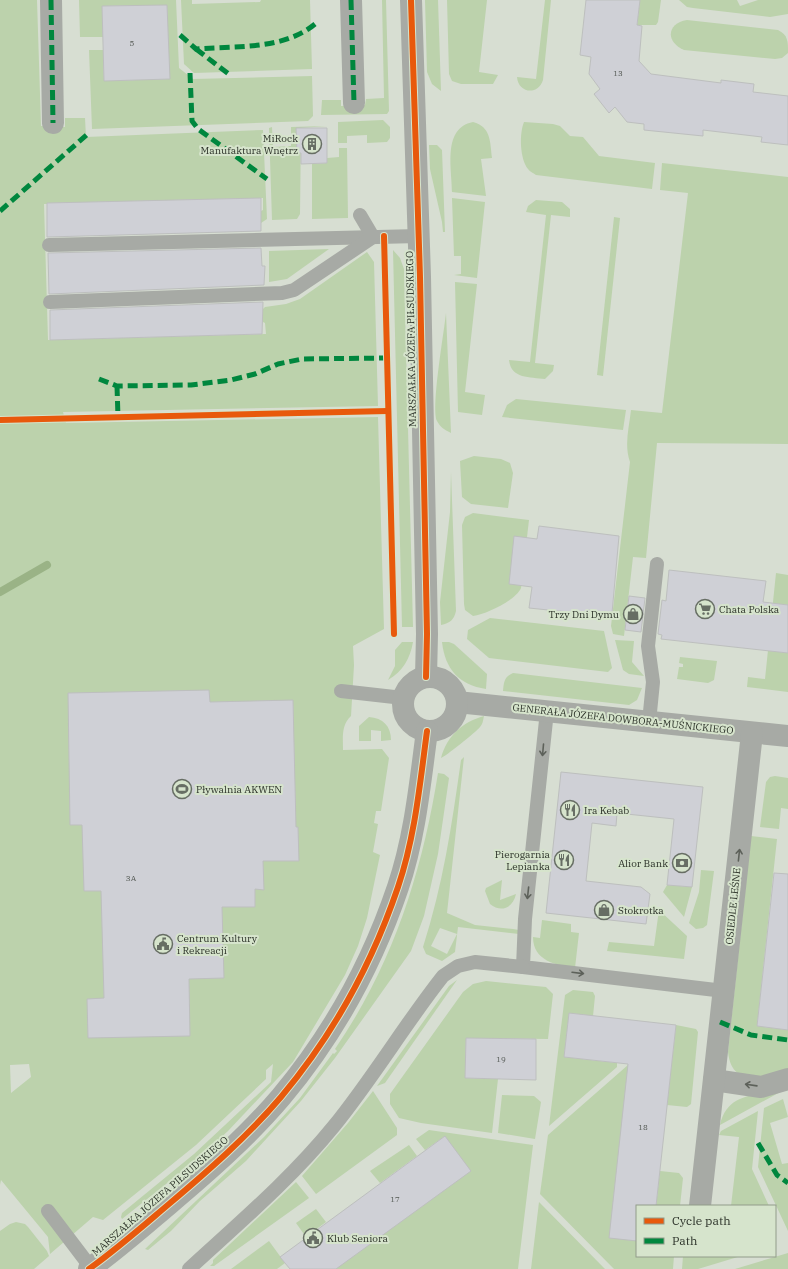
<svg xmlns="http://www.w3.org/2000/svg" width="788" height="1269" viewBox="0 0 788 1269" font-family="'IBM Plex Serif',serif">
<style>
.green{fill:#bcd2ac;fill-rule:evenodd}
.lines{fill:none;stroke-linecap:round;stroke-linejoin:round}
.stream{stroke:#9ab386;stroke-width:8}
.building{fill:#cfd0d6;stroke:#bdbfbe}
.service{stroke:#a7aaa5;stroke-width:14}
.minor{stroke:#a7aaa5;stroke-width:22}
.tertiary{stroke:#a7aaa5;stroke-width:22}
.quiet{stroke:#00873e;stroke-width:5;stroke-dasharray:10 5;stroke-linecap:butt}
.cycleway-casing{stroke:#d6e4cc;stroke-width:8}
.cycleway{stroke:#e8590c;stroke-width:6}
.oneway{stroke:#5d615a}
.labels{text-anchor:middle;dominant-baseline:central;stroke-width:4;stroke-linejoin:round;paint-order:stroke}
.number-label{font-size:8px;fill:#545954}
.poi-label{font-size:10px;fill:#2b3128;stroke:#d6e4cc;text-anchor:start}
.street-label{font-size:10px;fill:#2b3128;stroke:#d6e4cc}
</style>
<rect width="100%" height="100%" fill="#d7ded2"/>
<g class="green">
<path d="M0 0H37L41 126 65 127V118H85L86 137 263 130 267 219 261 223V211L263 210V198L44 204 48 340 266 334 265 323 263 322V309L265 307 286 304 300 299 367 252 374 262 378 406 63 412 66 423 378 417 384 629 353 646 354 665 351 716C341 725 343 738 343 750L382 749 389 758 381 811H376L374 823 378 824 373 852 380 855 367 918 358 946 345 975 293 1062 228 1131 195 1161 122 1219 121 1217 122 1213 194 1154 271 1082 273 1064 266 1070V1079L196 1145 103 1220 93 1217 50 1254 48 1237 1 1180 0 1185ZM29 1064 31 1077 11 1093 10 1065Z"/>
<path d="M79 0H176L179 68 193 79 312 76 313 116 308 121 92 129 89 50H103L104 81 169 79 167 5 102 6 103 37H80Z"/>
<path d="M181 0H192V4L260 2 261 0H310L312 69 194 73 184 64Z"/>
<path d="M382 0H386L389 111 387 114 321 115 322 100H341V106L365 105 366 99 384 98Z"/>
<path d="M425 0H438L441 91 432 84 427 72Z"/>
<path d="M447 0H487L479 72 498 75 493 84H461L452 81 449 74Z"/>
<path d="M545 0H551L543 80C538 96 518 93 517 77L536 79Z"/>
<path d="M640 0H661L658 22 656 25H637Z"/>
<path d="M679 0H737L740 6 758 0H788V14L770 17 693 8 687 7Z"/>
<path d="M687 20 778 30C788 35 788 41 788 53L782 58 775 59 684 50C665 42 667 23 687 20Z"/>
<path d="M383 120 390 127V138L387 142 367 143V135L347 136V143H338V122Z"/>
<path d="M473 122C491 127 490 141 492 158L481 159 486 196 452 192C452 169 442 128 473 122Z"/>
<path d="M524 122 553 124 560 126 570 136 583 137 599 156 655 163 652 189 536 175C534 173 530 172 528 169 520 159 519 134 524 122Z"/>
<path d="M327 126 301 128 300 214 297 219 272 220 269 128 272 127 273 147 291 146V127Z"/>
<path d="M429 145H437L442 150 445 232H443L442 222 430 169Z"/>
<path d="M339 148H347L348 218 312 219V164L327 163V158L339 157Z"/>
<path d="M662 163 788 177V444L657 443 646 558 633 557 624 636 613 634 611 626 630 462C624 445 629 428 631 410L662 413 688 193 660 190Z"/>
<path d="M452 198 485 202 477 278 454 275 461 274V256H454Z"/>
<path d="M536 200 562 202 570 209V217L551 215 535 363 554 365 553 371 545 379C530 377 511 379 509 360L530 362 546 215 526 212 528 206Z"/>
<path d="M614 217 620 218 603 376 597 375Z"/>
<path d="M329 249 287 279 269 282V251Z"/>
<path d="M393 250 400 258 404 269 413 627H402Z"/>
<path d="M455 282 477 284 465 392 485 395 482 415 458 412Z"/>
<path d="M446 313 451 433C445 430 440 427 437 421 431 407 444 333 446 313Z"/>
<path d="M516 399 626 410 623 430 502 417 507 405Z"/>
<path d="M474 456 501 459 510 463 513 473 508 508 471 504 462 497 460 461Z"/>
<path d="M451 472 456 611C454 620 450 623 441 625L440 602 450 512Z"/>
<path d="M473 513 529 520 521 588C516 600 487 614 473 616L465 610 464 604 462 525 465 517Z"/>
<path d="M776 573 788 575V605L779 604 773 651 788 653V692L747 687 748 677 765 679Z"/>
<path d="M490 618 604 631 612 668 608 672 489 658 467 639 468 630Z"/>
<path d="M615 640 634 641 632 662 644 676 629 674 623 670Z"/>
<path d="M402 642H413C410 659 403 671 388 680L395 666V650Z"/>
<path d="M442 642H449L454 644 487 674 486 689C459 685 445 669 442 642Z"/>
<path d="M680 657 717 661 714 680 708 683 677 679 679 667H683V664L679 663Z"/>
<path d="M513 673 642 688 637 700 629 705 503 691C504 682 504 677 513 673Z"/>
<path d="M484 716C483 720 483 724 480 727 476 732 445 757 441 758 447 736 462 722 484 716Z"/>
<path d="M369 717C383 718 391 726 391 740L381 741V731L371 730V741H359V726Z"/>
<path d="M464 757 447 913 475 925 513 929 519 930V934L458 927 455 952 442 961 426 954 423 947C443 885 452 824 461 760ZM440 928 457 934 447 954 431 946Z"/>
<path d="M438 773 444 774 449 778 438 854 424 916 411 951 335 1058 301 1101 246 1161 200 1201 171 1231 148 1250 145 1249 264 1137 300 1098 333 1053 334 1054 337 1051 335 1049C393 964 422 873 438 773Z"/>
<path d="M775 776 788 778V809L781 808 779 829 760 827 766 782 770 777Z"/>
<path d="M751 836 777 839 757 1026 788 1030V1072C763 1078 732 1088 728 1052Z"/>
<path d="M701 870 714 871 707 925 703 928 696 929 689 923 699 892Z"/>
<path d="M502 880 500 900 516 894C513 908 501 913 490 904L485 891 486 888Z"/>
<path d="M667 885 692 887 684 917 663 892Z"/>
<path d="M659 910 687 936 684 959 607 951 609 942 654 946Z"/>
<path d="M542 920 571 924V932L579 933 575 968C556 965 533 961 533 937L540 938Z"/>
<path d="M457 980 385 1083 377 1086 449 986Z"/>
<path d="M486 981 546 987 553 994 548 1039 466 1038 465 1078 498 1079 492 1133 421 1123 399 1118 390 1104V1094L463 992 473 984Z"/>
<path d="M573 990 593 992 595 996 593 1016 569 1014 564 1057 617 1063V1067L549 1126 565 995Z"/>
<path d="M676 1025 696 1029 698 1032 691 1104 687 1107 667 1105Z"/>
<path d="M628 1065 637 1256H674L673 1269H614L540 1194 548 1135Z"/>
<path d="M373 1091 397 1128V1135L316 1194 302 1176 348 1123Z"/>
<path d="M782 1091 720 1125C727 1093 755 1095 782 1091Z"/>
<path d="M502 1095 534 1096 541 1102 535 1139 498 1133Z"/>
<path d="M783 1099 788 1117 770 1123 782 1164 788 1163V1231L758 1167 764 1108Z"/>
<path d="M758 1111 752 1169 769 1206H731L739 1137 719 1135 721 1131Z"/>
<path d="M429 1130 533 1145 518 1269H336L445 1136 425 1150 416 1139Z"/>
<path d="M409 1145 417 1156 380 1183 370 1171Z"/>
<path d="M660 1171 679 1173 683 1178 680 1206H656Z"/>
<path d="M296 1182 309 1198 214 1266H210L213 1263V1260Z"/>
<path d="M539 1202 605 1269H531Z"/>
<path d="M316 1209 326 1222 306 1237 296 1223Z"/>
<path d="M16 1222 25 1224 28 1227 47 1251 49 1256 34 1269H0V1231L10 1224Z"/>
<path d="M269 1241 285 1263 277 1269H231Z"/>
<path d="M788 1253V1269H735Z"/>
<path d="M683 1256H741L698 1269H682Z"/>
</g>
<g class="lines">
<path class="stream" d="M0 592 47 565"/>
</g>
<g class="building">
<path d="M586 0H640L637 25 642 26 639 61 651 74 721 83V80L754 84 753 92 788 96V145L761 142 762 137 703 130V136L644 130V124L627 122 615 107 609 113 594 94 600 89 589 74 591 57 580 55Z"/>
<path d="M167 5 170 79 104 81 102 6Z"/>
<path d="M296 128H327V163L301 164V153H297Z"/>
<path d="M261 198V231L47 237V203Z"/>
<path d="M261 248 262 266H265L264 285 49 294 48 253Z"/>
<path d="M263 302 262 334 50 340V310Z"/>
<path d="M539 526 619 536 612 613 588 610 587 614 529 608 532 587 509 584 514 536 537 539Z"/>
<path d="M669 570 766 581 763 602 788 605V653L661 639 662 635 658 634 662 600 666 601Z"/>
<path d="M629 596 645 598 641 632 625 630Z"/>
<path d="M209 690 210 702 293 700 296 827H298L299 861H263L264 890 255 889V907H222L224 978 189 979 190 1036 88 1038 87 999 104 998 101 891H84L82 825H70L68 693Z"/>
<path d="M561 772 703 787 692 887 667 885 674 819 617 813 616 826 592 823 586 881 641 887 650 894 646 924 546 913Z"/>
<path d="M774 873 788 874V1030L757 1026Z"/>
<path d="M569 1013 676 1025 656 1206H637V1241L609 1238 628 1064 564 1057Z"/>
<path d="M466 1038 536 1039V1080L465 1078Z"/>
<path d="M445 1136 471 1171 336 1269H290L280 1257Z"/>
</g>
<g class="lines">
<g class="service">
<path d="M49 245 419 236"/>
<path d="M50 302 282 293 294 290 373 237 360 215"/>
<path d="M341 691 403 698"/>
<path d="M547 711 525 919 523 967 724 991"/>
<path d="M649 722 653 682 648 646 657 564"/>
<path d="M48 1211 92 1269"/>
<path d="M189 1269C239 1223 291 1179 334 1126 373 1078 405 1024 443 976L458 966 475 962 523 967"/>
</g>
<g class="minor">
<path d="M51 0 53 123"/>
<path d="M351 0 354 103"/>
<path d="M457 702 788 736"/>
<path d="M714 1080 761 1087 788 1079"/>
<path d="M700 1206 752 733"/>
</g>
<g class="tertiary">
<path d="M411 0 420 277 427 634 426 677"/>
<circle cx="430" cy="704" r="27"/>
<path d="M89 1269C117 1249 143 1226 169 1204 208 1171 248 1136 281 1097 333 1035 372 964 398 887 415 837 420 783 427 731"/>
</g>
<g class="quiet">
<path d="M51 0 53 123"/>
<path d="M351 0 354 103"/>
<path d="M180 35 196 49C235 46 284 50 315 24"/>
<path d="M196 49 230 75"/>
<path d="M190 73 192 121 198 129 267 179"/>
<path d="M0 211 90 132"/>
<path d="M99 379 117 386 191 385 231 380 255 374 278 364 302 359 387 358"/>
<path d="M117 386 118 417"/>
<path d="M720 1022 751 1035 788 1040"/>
<path d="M758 1143 777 1175 788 1183"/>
</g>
<g class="cycleway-casing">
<g id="cycleway">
<path d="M411 0 420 277 427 634 426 677"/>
<path d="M384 236 394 634"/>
<path d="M0 420 388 411"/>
<path d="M89 1269C117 1249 143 1226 169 1204 208 1171 248 1136 281 1097 333 1035 372 964 398 887 415 837 420 783 427 731"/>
</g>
</g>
<use href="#cycleway" class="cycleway"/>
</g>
<defs><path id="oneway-shaft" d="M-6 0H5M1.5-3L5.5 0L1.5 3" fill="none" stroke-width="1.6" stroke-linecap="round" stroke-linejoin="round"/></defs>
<g class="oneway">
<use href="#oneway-shaft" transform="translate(543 750) rotate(95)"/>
<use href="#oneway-shaft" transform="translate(739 855) rotate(-84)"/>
<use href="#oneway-shaft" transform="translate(528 893) rotate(96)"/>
<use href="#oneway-shaft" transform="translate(578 973) rotate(7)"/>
<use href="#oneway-shaft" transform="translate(751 1085) rotate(-172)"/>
</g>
<defs>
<g id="building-ring" transform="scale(1)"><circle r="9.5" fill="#d6e4cc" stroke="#676e64" stroke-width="1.5"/><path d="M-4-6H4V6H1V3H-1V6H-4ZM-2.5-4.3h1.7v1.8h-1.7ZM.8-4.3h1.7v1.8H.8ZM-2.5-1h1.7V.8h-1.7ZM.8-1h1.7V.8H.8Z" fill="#676e64"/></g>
<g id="supermarket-ring" transform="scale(1)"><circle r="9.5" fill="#d6e4cc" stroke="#676e64" stroke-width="1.5"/><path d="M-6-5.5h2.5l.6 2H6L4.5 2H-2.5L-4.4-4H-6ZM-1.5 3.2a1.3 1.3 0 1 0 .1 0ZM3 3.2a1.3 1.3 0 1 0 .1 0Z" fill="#676e64"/></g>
<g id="shop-ring" transform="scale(1)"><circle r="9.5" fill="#d6e4cc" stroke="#676e64" stroke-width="1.5"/><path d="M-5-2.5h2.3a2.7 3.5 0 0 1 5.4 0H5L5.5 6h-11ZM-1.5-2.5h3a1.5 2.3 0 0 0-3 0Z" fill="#676e64"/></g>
<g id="stadium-ring" transform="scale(1)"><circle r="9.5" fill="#d6e4cc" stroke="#676e64" stroke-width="1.5"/><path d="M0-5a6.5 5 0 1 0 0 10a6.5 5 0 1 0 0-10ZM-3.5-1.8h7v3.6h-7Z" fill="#676e64"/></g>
<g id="restaurant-ring" transform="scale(1)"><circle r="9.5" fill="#d6e4cc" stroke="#676e64" stroke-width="1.5"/><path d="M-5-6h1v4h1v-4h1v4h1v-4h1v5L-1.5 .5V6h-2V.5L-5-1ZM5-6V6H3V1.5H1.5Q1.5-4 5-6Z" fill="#676e64"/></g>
<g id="bank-ring" transform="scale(1)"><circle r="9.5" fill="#d6e4cc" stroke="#676e64" stroke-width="1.5"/><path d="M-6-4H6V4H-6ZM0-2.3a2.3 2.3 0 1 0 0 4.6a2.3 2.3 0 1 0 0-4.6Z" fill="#676e64"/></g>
<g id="civic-ring" transform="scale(1)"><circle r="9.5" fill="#d6e4cc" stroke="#676e64" stroke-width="1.5"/><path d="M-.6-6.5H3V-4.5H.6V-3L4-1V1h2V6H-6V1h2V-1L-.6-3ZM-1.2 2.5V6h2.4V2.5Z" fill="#676e64"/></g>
</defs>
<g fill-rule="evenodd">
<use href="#building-ring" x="312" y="144"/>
<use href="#supermarket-ring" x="705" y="609"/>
<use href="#shop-ring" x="633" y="614"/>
<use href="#stadium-ring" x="182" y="789"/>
<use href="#restaurant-ring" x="570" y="810"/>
<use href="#restaurant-ring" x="564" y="860"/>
<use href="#bank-ring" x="682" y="863"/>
<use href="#shop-ring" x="604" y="910"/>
<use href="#civic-ring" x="163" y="944"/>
<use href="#civic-ring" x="313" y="1238"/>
</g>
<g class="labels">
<g class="number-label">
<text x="132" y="43">5</text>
<text x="618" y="73">13</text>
<text x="131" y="878">3A</text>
<text x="501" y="1059">19</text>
<text x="643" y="1127">18</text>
<text x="395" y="1199">17</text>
</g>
<g class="poi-label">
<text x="298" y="138" text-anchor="end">MiRock<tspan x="298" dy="12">Manufaktura Wnętrz</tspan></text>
<text x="719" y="609">Chata Polska</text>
<text x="619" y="614" text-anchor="end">Trzy Dni Dymu</text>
<text x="196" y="789">Pływalnia AKWEN</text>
<text x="584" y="810">Ira Kebab</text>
<text x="550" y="854" text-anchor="end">Pierogarnia<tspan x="550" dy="12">Lepianka</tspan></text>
<text x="668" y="863" text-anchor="end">Alior Bank</text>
<text x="618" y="910">Stokrotka</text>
<text x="177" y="938">Centrum Kultury<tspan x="177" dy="12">i Rekreacji</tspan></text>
<text x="327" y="1238">Klub Seniora</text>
</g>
<g class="street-label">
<text transform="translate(411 339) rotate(-91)">MARSZAŁKA JÓZEFA PIŁSUDSKIEGO</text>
<text transform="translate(623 719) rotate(6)">GENERAŁA JÓZEFA DOWBORA-MUŚNICKIEGO</text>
<text transform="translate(733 906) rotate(-84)">OSIEDLE LEŚNE</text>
<text transform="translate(160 1196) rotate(-41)">MARSZAŁKA JÓZEFA PIŁSUDSKIEGO</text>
</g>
</g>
<rect x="636" y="1205" width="140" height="52" fill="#d6e4cc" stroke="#929c8a"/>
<rect x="644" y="1218" width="20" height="6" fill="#e8590c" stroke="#929c8a"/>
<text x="672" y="1225" font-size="12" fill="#2b3128">Cycle path</text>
<rect x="644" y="1238" width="20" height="6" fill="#00873e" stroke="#929c8a"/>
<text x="672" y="1245" font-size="12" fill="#2b3128">Path</text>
</svg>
